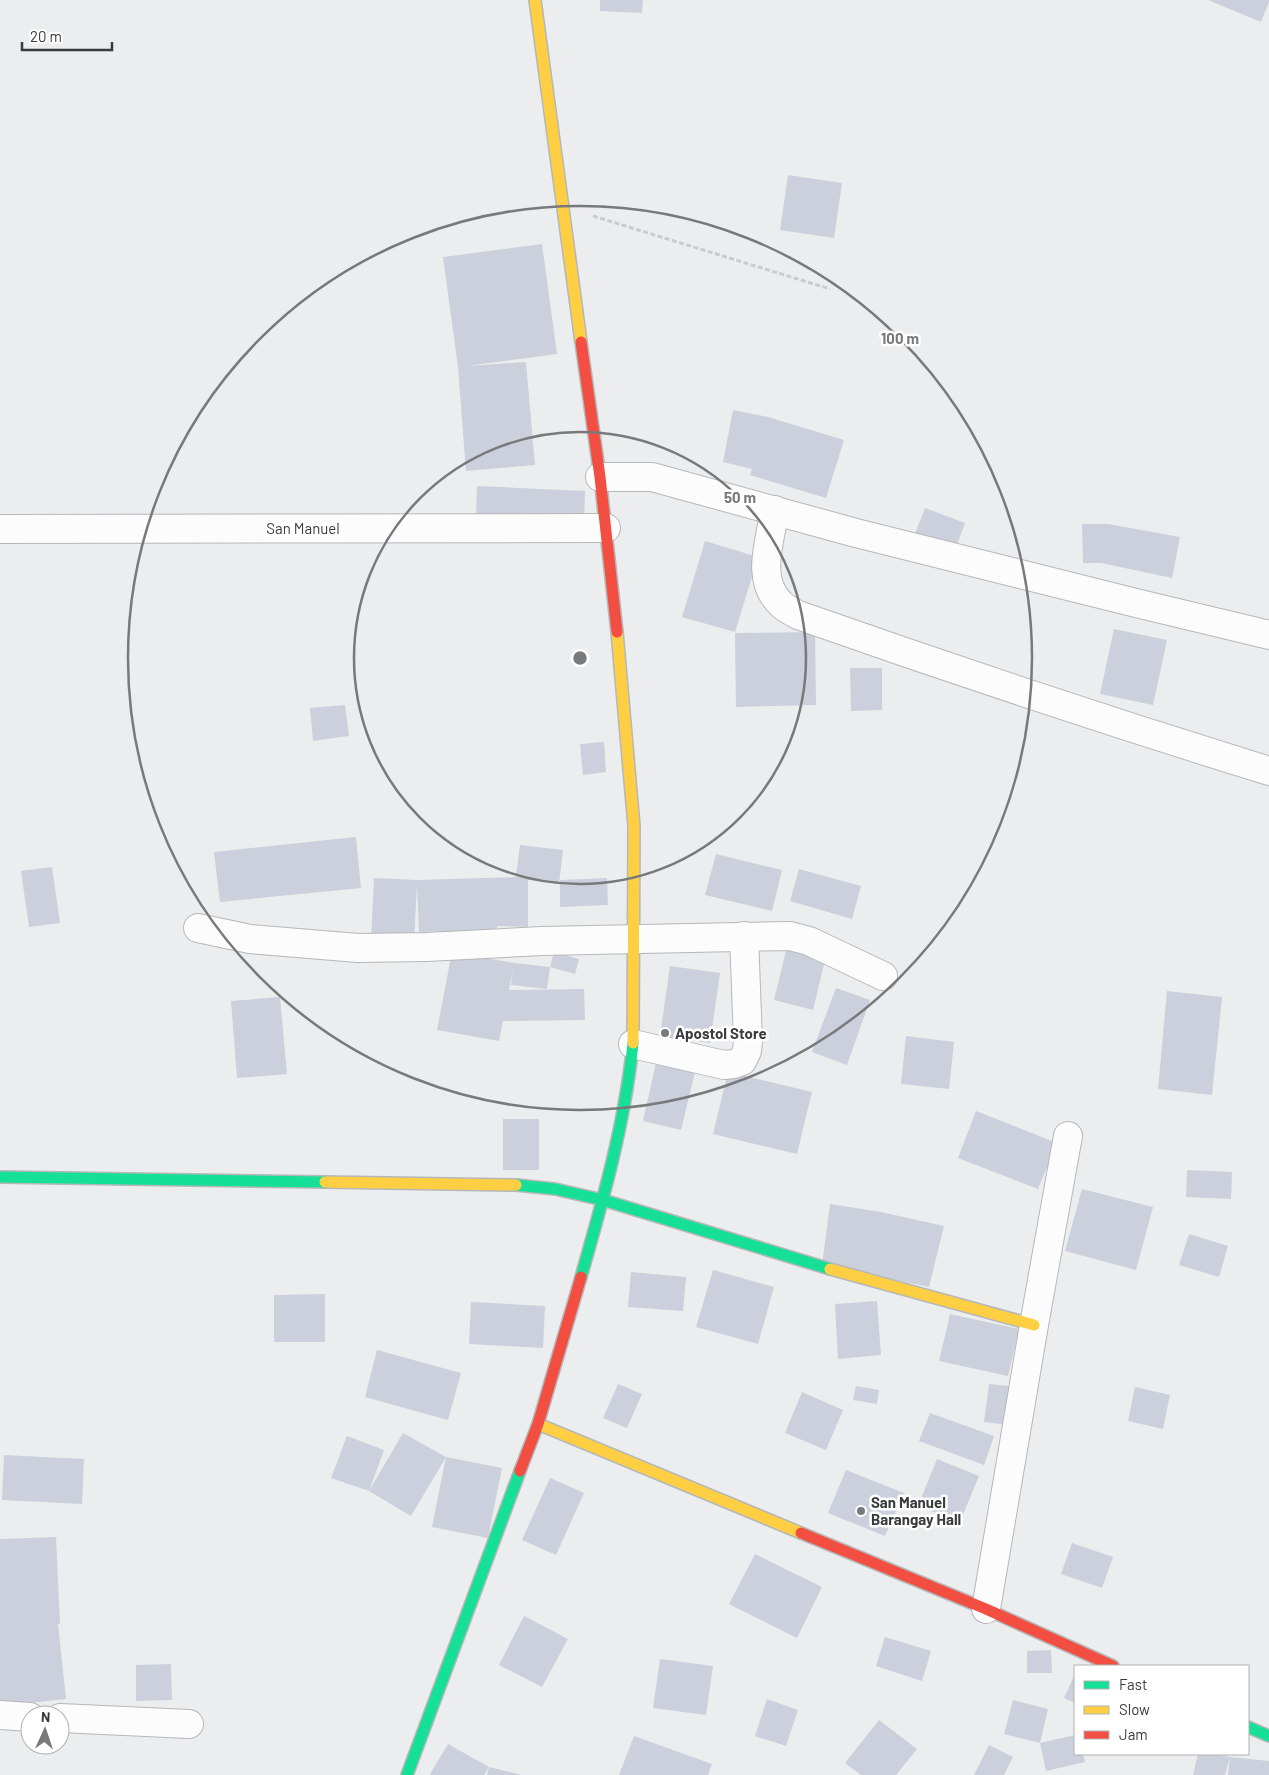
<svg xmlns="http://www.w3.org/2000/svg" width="1269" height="1775" viewBox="0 0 1269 1775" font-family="Barlow,sans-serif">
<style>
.building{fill:#cbd0dc}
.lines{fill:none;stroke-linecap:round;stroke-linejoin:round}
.street-casing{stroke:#b6b7b8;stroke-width:30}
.fast-casing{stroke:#b6b7b8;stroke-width:14}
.slow-casing{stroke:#b6b7b8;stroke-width:14}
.jam-casing{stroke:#b6b7b8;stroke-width:14}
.path{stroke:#cacbcc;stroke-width:3;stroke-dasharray:5 2.5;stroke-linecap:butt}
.street{stroke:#fcfcfc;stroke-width:28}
.fast{stroke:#16e098;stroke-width:11}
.slow{stroke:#ffcf43;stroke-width:11}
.jam{stroke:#f24e42;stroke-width:11}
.ring{fill:none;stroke:#78797a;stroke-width:2.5}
.poi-dot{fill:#78797a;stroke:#fff;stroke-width:2}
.labels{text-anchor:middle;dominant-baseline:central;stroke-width:5;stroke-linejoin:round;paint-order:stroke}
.street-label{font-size:15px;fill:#3a3b3c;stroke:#fff}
.poi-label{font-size:15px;font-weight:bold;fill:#3a3b3c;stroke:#fff;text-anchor:start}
.centre{fill:#78797a;stroke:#fff;stroke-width:2.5}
.ring-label{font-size:15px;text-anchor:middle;font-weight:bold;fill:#78797a;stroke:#fff;stroke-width:5;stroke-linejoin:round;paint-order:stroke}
</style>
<rect width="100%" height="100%" fill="#ecedee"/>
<g class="building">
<path d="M600 0H643L642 13 600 11Z"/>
<path d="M1208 0H1269V2L1261 22Z"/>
<path d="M788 175 842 183 834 238 780 230Z"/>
<path d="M542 244 557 354 466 366 526 362 535 465 466 471 458 367 443 257Z"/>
<path d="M733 410 768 417 844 440 826 498 750 475 752 469 723 462Z"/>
<path d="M477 486 585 491 584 523 476 517Z"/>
<path d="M925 508 965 523 953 555 913 539Z"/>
<path d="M1082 524H1108L1180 537 1172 578 1101 563H1083Z"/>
<path d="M705 541 758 557 735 632 682 617Z"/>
<path d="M1114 629 1167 640 1153 705 1100 694Z"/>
<path d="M815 632 816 705 736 707 735 633Z"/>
<path d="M850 668H882V710L851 711Z"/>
<path d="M345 705 349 736 313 741 310 708Z"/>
<path d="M604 742 606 772 583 775 580 744Z"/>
<path d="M356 837 361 888 220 902 214 852Z"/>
<path d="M520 845 563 850 559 884 528 880V927L497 926V930L419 932 417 884 414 942 371 940 374 878 417 880 516 877Z"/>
<path d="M716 854 782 870 772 911 705 895Z"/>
<path d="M52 867 60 923 29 927 21 871Z"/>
<path d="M799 869 861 886 852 919 790 901Z"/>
<path d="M607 878 608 905 560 907V880Z"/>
<path d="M788 943 827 952 813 1010 774 1000Z"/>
<path d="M452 952 514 963 550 967 547 989 511 985 513 969 509 990 584 989 585 1020 503 1021 499 1041 437 1030Z"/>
<path d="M554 952 579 959 575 974 550 967Z"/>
<path d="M670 966 720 973 710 1043 660 1036Z"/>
<path d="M836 988 870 1000 847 1065 812 1052Z"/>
<path d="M1167 991 1222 997 1212 1095 1158 1089Z"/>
<path d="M280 997 287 1074 237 1078 231 1001Z"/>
<path d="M906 1036 954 1042 949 1089 901 1084Z"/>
<path d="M656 1063 695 1072 681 1130 643 1121Z"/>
<path d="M728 1072 812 1092 797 1154 713 1134Z"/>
<path d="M976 1111 1057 1143 1038 1189 958 1158Z"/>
<rect x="503" y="1119" width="36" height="51"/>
<path d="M1187 1170 1232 1172 1231 1199 1186 1197Z"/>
<path d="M1082 1189 1153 1207 1136 1270 1065 1251Z"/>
<path d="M830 1204 881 1212 944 1226 929 1287 822 1265Z"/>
<path d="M1189 1234 1228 1246 1219 1277 1179 1265Z"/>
<path d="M713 1270 774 1287 758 1344 696 1327Z"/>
<path d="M631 1272 686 1277 683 1311 628 1307Z"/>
<path d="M325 1294V1342H274V1295Z"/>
<path d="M877 1301 881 1355 838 1359 835 1304Z"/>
<path d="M471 1302 545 1306 543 1348 469 1344Z"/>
<path d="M950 1314 1019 1329 1008 1376 939 1361Z"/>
<path d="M377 1350 461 1373 448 1420 365 1397Z"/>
<path d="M618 1384 642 1394 627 1428 603 1418Z"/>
<path d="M989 1384 1020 1387 1016 1426 984 1422Z"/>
<path d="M856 1386 879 1390 877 1404 853 1400Z"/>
<path d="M1135 1387 1170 1395 1163 1429 1128 1421Z"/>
<path d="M802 1392 843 1410 826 1450 785 1433Z"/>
<path d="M930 1413 994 1436 984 1465 919 1441Z"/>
<path d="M403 1433 446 1457 411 1516 369 1491Z"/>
<path d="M347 1436 384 1450 369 1491 331 1478Z"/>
<path d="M4 1455 84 1459 82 1504 2 1500Z"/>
<path d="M446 1457 502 1468 488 1538 432 1527Z"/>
<path d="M937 1459 979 1476 960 1522 918 1506Z"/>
<path d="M846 1470 904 1493 885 1536 828 1513Z"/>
<path d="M550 1478 584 1493 556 1555 522 1540Z"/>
<path d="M56 1537 60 1624H58L66 1699 0 1706V1539Z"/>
<path d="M1072 1543 1113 1557 1102 1588 1061 1574Z"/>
<path d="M755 1554 822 1587 797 1638 729 1604Z"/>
<path d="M524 1616 568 1639 542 1687 499 1665Z"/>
<path d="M885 1637 931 1651 922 1681 876 1666Z"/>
<path d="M1051 1650 1052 1673H1027V1651Z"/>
<path d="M660 1659 713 1666 706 1715 653 1708Z"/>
<path d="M171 1664 172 1700 136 1701V1665Z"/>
<path d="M1075 1674V1703L1064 1698Z"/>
<path d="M767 1699 798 1710 786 1746 755 1736Z"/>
<path d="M1013 1700 1048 1709 1040 1743 1004 1734Z"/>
<path d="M879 1720 917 1749 896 1775H861L845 1763Z"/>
<path d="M1075 1735V1754H1083L1085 1762 1046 1771 1040 1743Z"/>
<path d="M634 1736 712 1764 708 1775H619Z"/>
<path d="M448 1744 489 1767 522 1775H487L489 1767 484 1775H431L430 1774Z"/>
<path d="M989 1745 1013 1757 1004 1775H974Z"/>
<path d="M1198 1754H1215L1230 1757 1225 1775H1193Z"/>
<path d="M1230 1757 1269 1761V1775H1228Z"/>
</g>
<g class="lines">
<g class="street-casing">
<g id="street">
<path d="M600 477H652L856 533 1136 603 1269 635"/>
<path d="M775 510C770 541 755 580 781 604 786 609 793 612 798 615 954 670 1111 722 1269 771"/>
<path d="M0 529 606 528"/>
<path d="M198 928 250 939 358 948 426 947 542 941 790 936 809 941 883 976"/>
<path d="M633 1044 724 1065 734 1064 742 1061 747 1051 748 1041 744 936"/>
<path d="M986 1609 1034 1325 1068 1136"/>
<path d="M0 1715 30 1717"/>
<path d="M60 1718 189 1724"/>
</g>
</g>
<g class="fast-casing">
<g id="fast">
<path d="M0 1177 325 1182"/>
<path d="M516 1185 555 1189 603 1200 830 1269"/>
<path d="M581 1277C603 1200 625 1123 633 1043"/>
<path d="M1248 1727 1269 1736"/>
<path d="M407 1775 520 1471"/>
</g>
</g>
<g class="slow-casing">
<g id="slow">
<path d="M535 0 581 342"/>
<path d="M617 632 634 826 633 1043"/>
<path d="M325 1182 516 1185"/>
<path d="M830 1269 1034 1325"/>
<path d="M538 1424 801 1533"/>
</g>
</g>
<g class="jam-casing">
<g id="jam">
<path d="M581 342 600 477 617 632"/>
<path d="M520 1471 538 1424 581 1277"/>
<path d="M801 1533 986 1609 1113 1666"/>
</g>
</g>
<path class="path" d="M593 216 830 289"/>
<use href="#street" class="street"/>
<use href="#fast" class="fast"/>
<use href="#slow" class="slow"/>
<use href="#jam" class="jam"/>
</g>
<g class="ring">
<circle cx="580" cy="658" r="226"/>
<circle cx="580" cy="658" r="452"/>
</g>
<g class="poi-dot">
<circle cx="665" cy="1033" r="5"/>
<circle cx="861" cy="1511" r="5"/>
</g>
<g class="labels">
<g class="street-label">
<text x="303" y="528">San Manuel</text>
</g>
<g class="poi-label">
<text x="675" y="1033">Apostol Store</text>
<text x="871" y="1502">San Manuel<tspan x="871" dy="17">Barangay Hall</tspan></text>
</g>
</g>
<circle cx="580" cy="658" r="8" class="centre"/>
<g class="ring-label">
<text x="900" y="344">100 m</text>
<text x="740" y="503">50 m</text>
</g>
<rect x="1074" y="1665" width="175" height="90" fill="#ffffff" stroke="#b0b1b1"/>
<rect x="1084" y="1681" width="25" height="8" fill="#16e098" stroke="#b0b1b1"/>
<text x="1119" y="1690" font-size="15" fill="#3a3b3c">Fast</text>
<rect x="1084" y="1706" width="25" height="8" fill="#ffcf43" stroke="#b0b1b1"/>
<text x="1119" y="1715" font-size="15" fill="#3a3b3c">Slow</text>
<rect x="1084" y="1731" width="25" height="8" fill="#f24e42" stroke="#b0b1b1"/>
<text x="1119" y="1740" font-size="15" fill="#3a3b3c">Jam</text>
<g transform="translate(45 1730) rotate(3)"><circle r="24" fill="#ffffff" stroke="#b0b1b1"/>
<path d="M0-4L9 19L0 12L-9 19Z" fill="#78797a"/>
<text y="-8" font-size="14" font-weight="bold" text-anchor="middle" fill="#3a3b3c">N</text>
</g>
<path d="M22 42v8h90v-8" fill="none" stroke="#3a3b3c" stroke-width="2.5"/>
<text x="30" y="42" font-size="15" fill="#3a3b3c" stroke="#ffffff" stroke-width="4" paint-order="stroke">20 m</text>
</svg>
